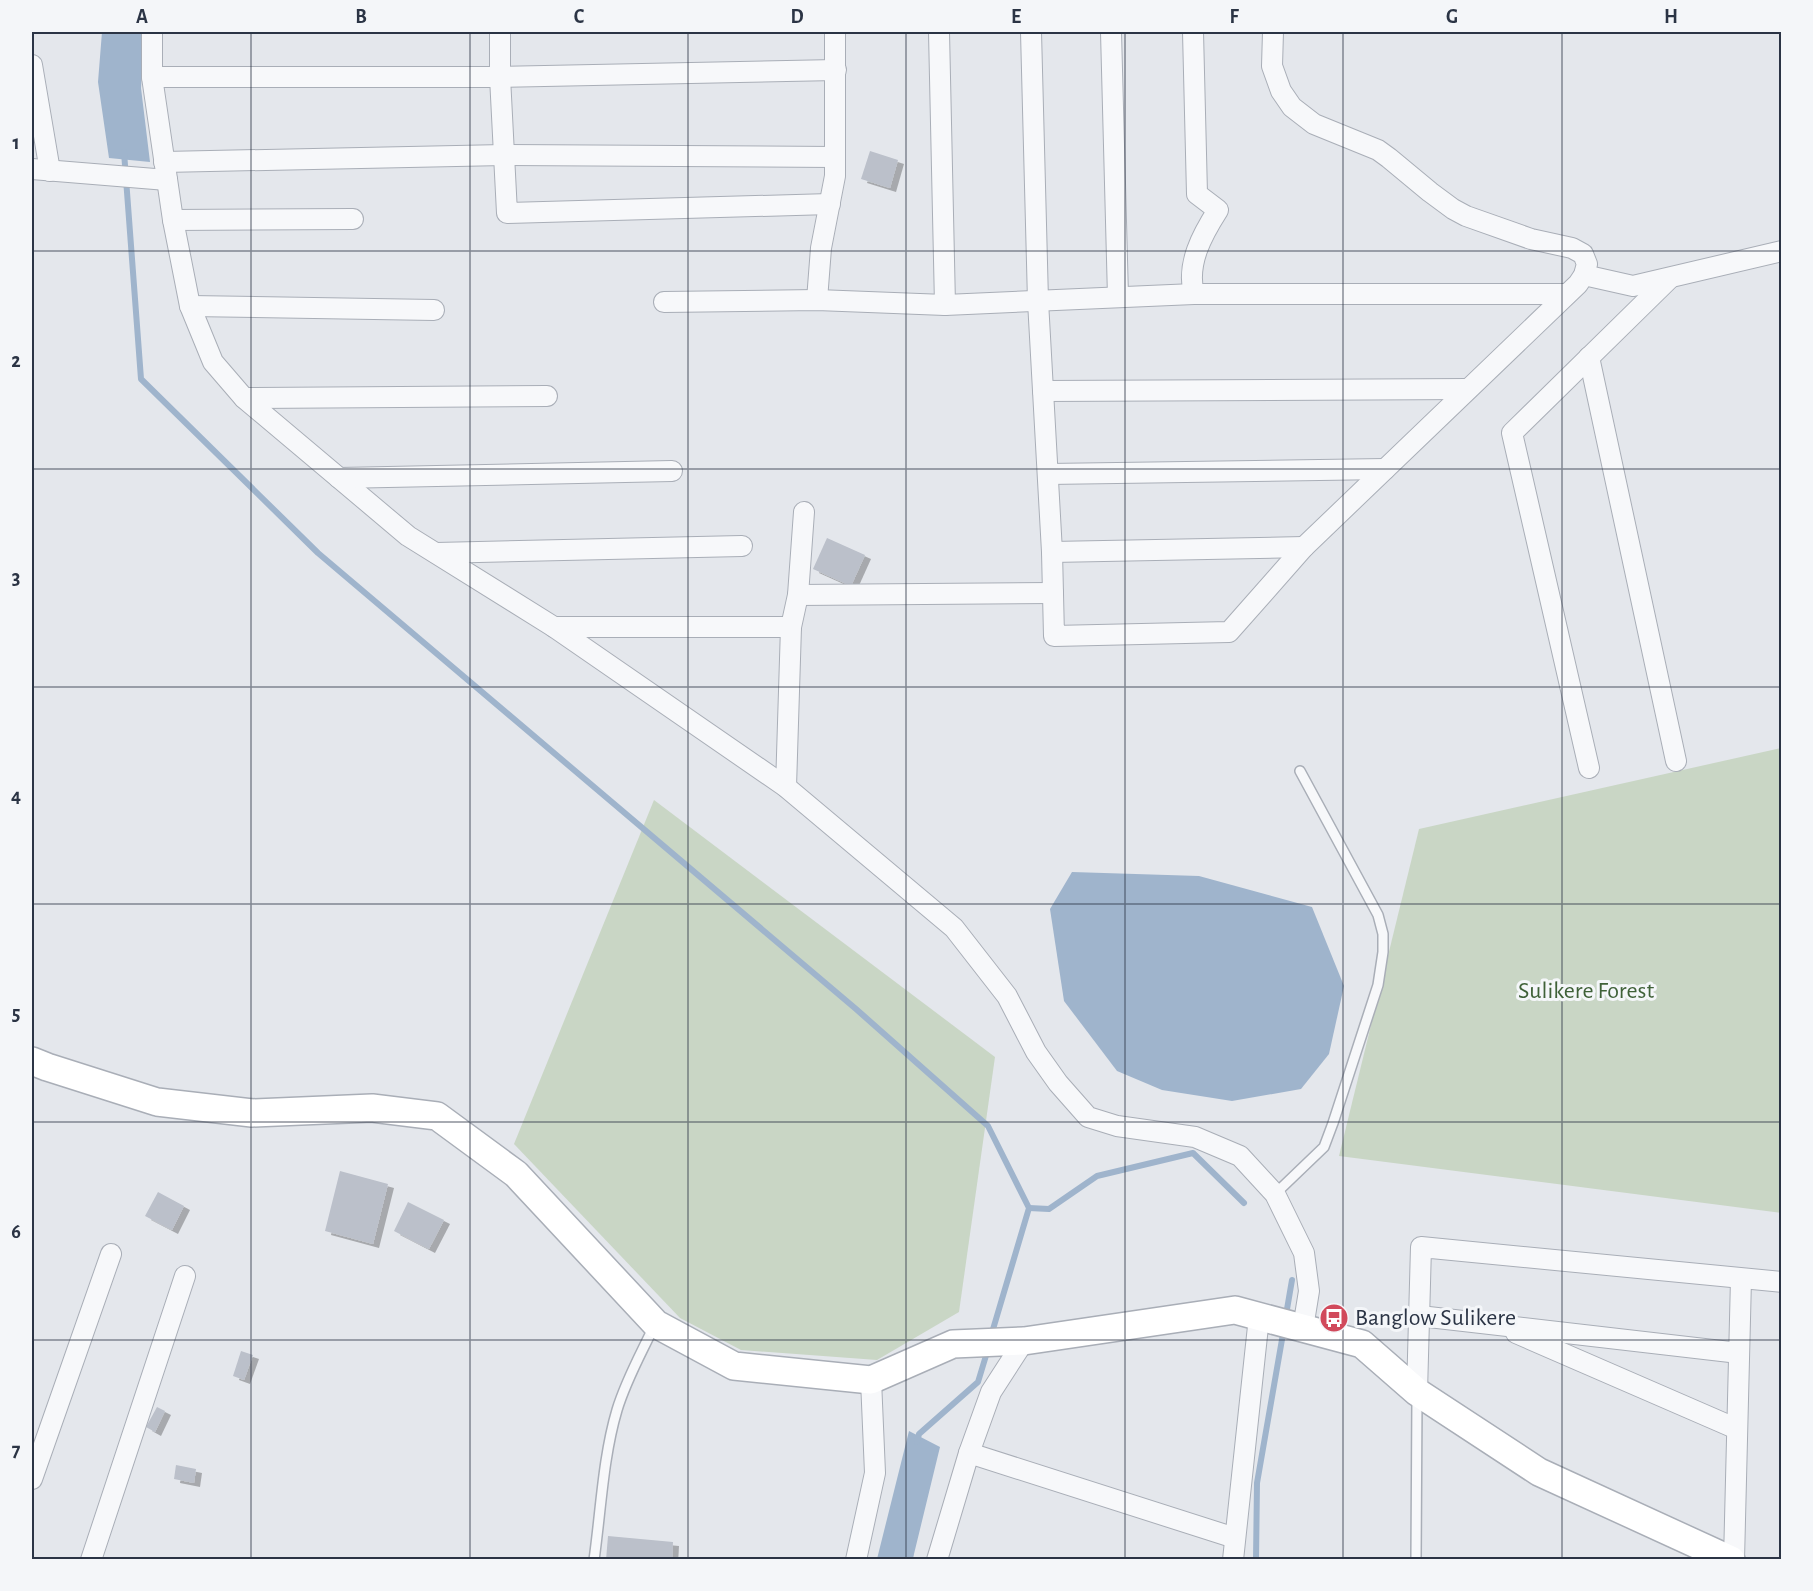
<svg xmlns="http://www.w3.org/2000/svg" width="1813" height="1591" viewBox="0 0 1813 1591" font-family="'Alegreya Sans',sans-serif">
<style>
.green{fill:#c9d6c5}
.water{fill:#9fb4cc}
.lines{fill:none;stroke-linecap:round;stroke-linejoin:round}
.stream{stroke:#9fb4cc;stroke-width:6}
.building{fill:#bbc0ca;filter:url(#shadow)}
.lane-casing{stroke:#a9aeb7;stroke-width:12}
.street-casing{stroke:#a9aeb7;stroke-width:22}
.secondary-casing{stroke:#a9aeb7;stroke-width:30}
.lane{stroke:#f7f8fa;stroke-width:9}
.street{stroke:#f7f8fa;stroke-width:20}
.secondary{stroke:#fff;stroke-width:27}
.grid{fill:none;stroke:#2b3445;stroke-width:1.5;stroke-opacity:0.55}
.labels{text-anchor:middle;dominant-baseline:central;stroke-width:6;stroke-linejoin:round;paint-order:stroke}
.park-label{font-size:24px;fill:#3f6138;stroke:#f4f6f9}
.poi-label{font-size:24px;fill:#2b3445;stroke:#f4f6f9;text-anchor:start}
.neatline{fill:none;stroke:#2b3445;stroke-width:2}
.grid-label{font-size:20px;text-anchor:middle;font-weight:bold;fill:#2b3445}
</style>
<defs>
<filter id="shadow"><feDropShadow dx="6" dy="4" stdDeviation="0" flood-color="#0004"/></filter>
</defs>
<rect width="100%" height="100%" fill="#e4e7ec"/>
<g class="green">
<path d="M1781 748V1213L1339 1156 1419 829Z"/>
<path d="M654 800 995 1057 959 1312 877 1360 741 1350 680 1318 514 1144Z"/>
</g>
<g class="water">
<path d="M102 32H144L141 88 150 162 109 158 98 82Z"/>
<path d="M1072 872 1199 876 1312 907 1344 986 1329 1054 1301 1089 1232 1101 1162 1090 1117 1071 1064 1001 1050 909Z"/>
<path d="M909 1431 940 1447 914 1554 913 1559H877Z"/>
</g>
<g class="lines">
<g class="stream">
<path d="M124 152 141 379 318 553 856 1009 988 1126 1029 1208 991 1336"/>
<path d="M1029 1208 1049 1209 1097 1176 1193 1153 1244 1203"/>
<path d="M1286 1315 1292 1280"/>
<path d="M917 1442 919 1434 978 1382 988 1349"/>
<path d="M1256 1560 1257 1483 1284 1328"/>
</g>
</g>
<g class="building">
<path d="M870 151 898 160 890 188 861 179Z"/>
<path d="M827 538 865 555 851 586 813 569Z"/>
<path d="M340 1171 388 1184 373 1244 325 1231Z"/>
<path d="M158 1192 184 1206 172 1230 145 1216Z"/>
<path d="M408 1202 444 1220 429 1249 394 1231Z"/>
<path d="M241 1351 253 1355 244 1380 233 1376Z"/>
<path d="M157 1407 165 1411 155 1432 146 1427Z"/>
<path d="M176 1465 196 1469 194 1483 174 1479Z"/>
<path d="M608 1536 673 1542 672 1560H606Z"/>
</g>
<g class="lines">
<g class="lane-casing">
<g id="lane">
<path d="M1275 1194 1324 1147 1333 1123 1378 985 1383 952V934L1378 915 1300 771"/>
<path d="M594 1560C601 1510 603 1457 617 1410 626 1380 641 1354 654 1326"/>
<path d="M1416 1560 1417 1397"/>
</g>
</g>
<g class="street-casing">
<g id="street">
<path d="M152 32V77L173 220 190 306 213 362 244 398 408 536 554 627 786 787 954 928 1007 996 1036 1052 1058 1083 1088 1117 1117 1126 1195 1137 1240 1156 1275 1194 1304 1253 1309 1291 1303 1328"/>
<path d="M500 32V77L507 213 830 204"/>
<path d="M939 32 945 305"/>
<path d="M1031 32 1038 301 1052 552 1054 636 1229 632 1304 547 1578 284 1584 275 1587 264 1583 254 1572 248 1531 239 1466 216 1453 209 1430 192 1389 158 1378 150 1314 124 1292 107 1281 91 1272 66 1273 32"/>
<path d="M1111 32 1118 297"/>
<path d="M1193 32 1197 194 1218 210C1202 235 1186 264 1194 294"/>
<path d="M32 65 50 171"/>
<path d="M152 77H500L836 70"/>
<path d="M164 162 504 155 835 157"/>
<path d="M32 169 167 180"/>
<path d="M173 220 353 219"/>
<path d="M1584 275 1633 286 1782 251"/>
<path d="M817 300 821 248 835 176V32"/>
<path d="M664 302 817 300 945 305 1194 294H1567"/>
<path d="M190 306 434 310"/>
<path d="M1589 357 1676 761"/>
<path d="M1043 391 1468 389"/>
<path d="M244 398 547 396"/>
<path d="M1048 474 1385 469"/>
<path d="M339 478 672 471"/>
<path d="M1052 552 1304 547"/>
<path d="M436 553 742 546"/>
<path d="M798 595 1053 593"/>
<path d="M554 627H791"/>
<path d="M1589 768 1512 433 1670 278"/>
<path d="M786 787 791 627 798 595 804 512"/>
<path d="M1420 1316 1739 1353"/>
<path d="M1516 1333 1737 1429"/>
<path d="M1417 1392 1421 1247 1782 1282"/>
<path d="M969 1453 991 1392 1024 1341"/>
<path d="M32 1479 111 1254"/>
<path d="M91 1560 185 1276"/>
<path d="M856 1560 875 1473 871 1380"/>
<path d="M937 1560 969 1453 1235 1538"/>
<path d="M1233 1560 1259 1317"/>
<path d="M1734 1560 1741 1279"/>
</g>
</g>
<g class="secondary-casing">
<path id="secondary" d="M32 1061 47 1067 157 1102 252 1113 372 1108 437 1116 516 1174 656 1324 734 1366 871 1380 953 1344 1024 1341 1235 1310 1362 1344 1417 1392 1539 1472 1731 1560"/>
</g>
<use href="#lane" class="lane"/>
<use href="#street" class="street"/>
<use href="#secondary" class="secondary"/>
</g>
<path class="grid" d="M251 32V1560M470 32V1560M688 32V1560M906 32V1560M1125 32V1560M1343 32V1560M1562 32V1560M32 251H1782M32 469H1782M32 687H1782M32 904H1782M32 1122H1782M32 1340H1782"/>
<defs>
<g id="bus-disc" transform="scale(1.5)"><circle r="9.5" fill="#d1495b" stroke="#f4f6f9"/><path d="M-5-6H5V4H4V6H2V4H-2V6H-4V4H-5ZM-3.5-4V0h7V-4ZM-3.5 1.2v1.5H-2V1.2ZM2 1.2v1.5H3.5V1.2Z" fill="#fff"/></g>
</defs>
<g fill-rule="evenodd">
<use href="#bus-disc" x="1334" y="1318"/>
</g>
<g class="labels">
<g class="park-label">
<text x="1586" y="991">Sulikere Forest</text>
</g>
<g class="poi-label">
<text x="1355" y="1318">Banglow Sulikere</text>
</g>
</g>
<rect width="1813" height="1591" fill="none" stroke="#f4f6f9" stroke-width="66"/>
<rect x="33" y="33" width="1747" height="1525" class="neatline"/>
<g class="grid-label">
<text x="142" y="23">A</text>
<text x="361" y="23">B</text>
<text x="579" y="23">C</text>
<text x="797" y="23">D</text>
<text x="1016" y="23">E</text>
<text x="1234" y="23">F</text>
<text x="1452" y="23">G</text>
<text x="1671" y="23">H</text>
<text x="16" y="149">1</text>
<text x="16" y="367">2</text>
<text x="16" y="584">3</text>
<text x="16" y="802">4</text>
<text x="16" y="1020">5</text>
<text x="16" y="1238">6</text>
<text x="16" y="1456">7</text>
</g>
</svg>
